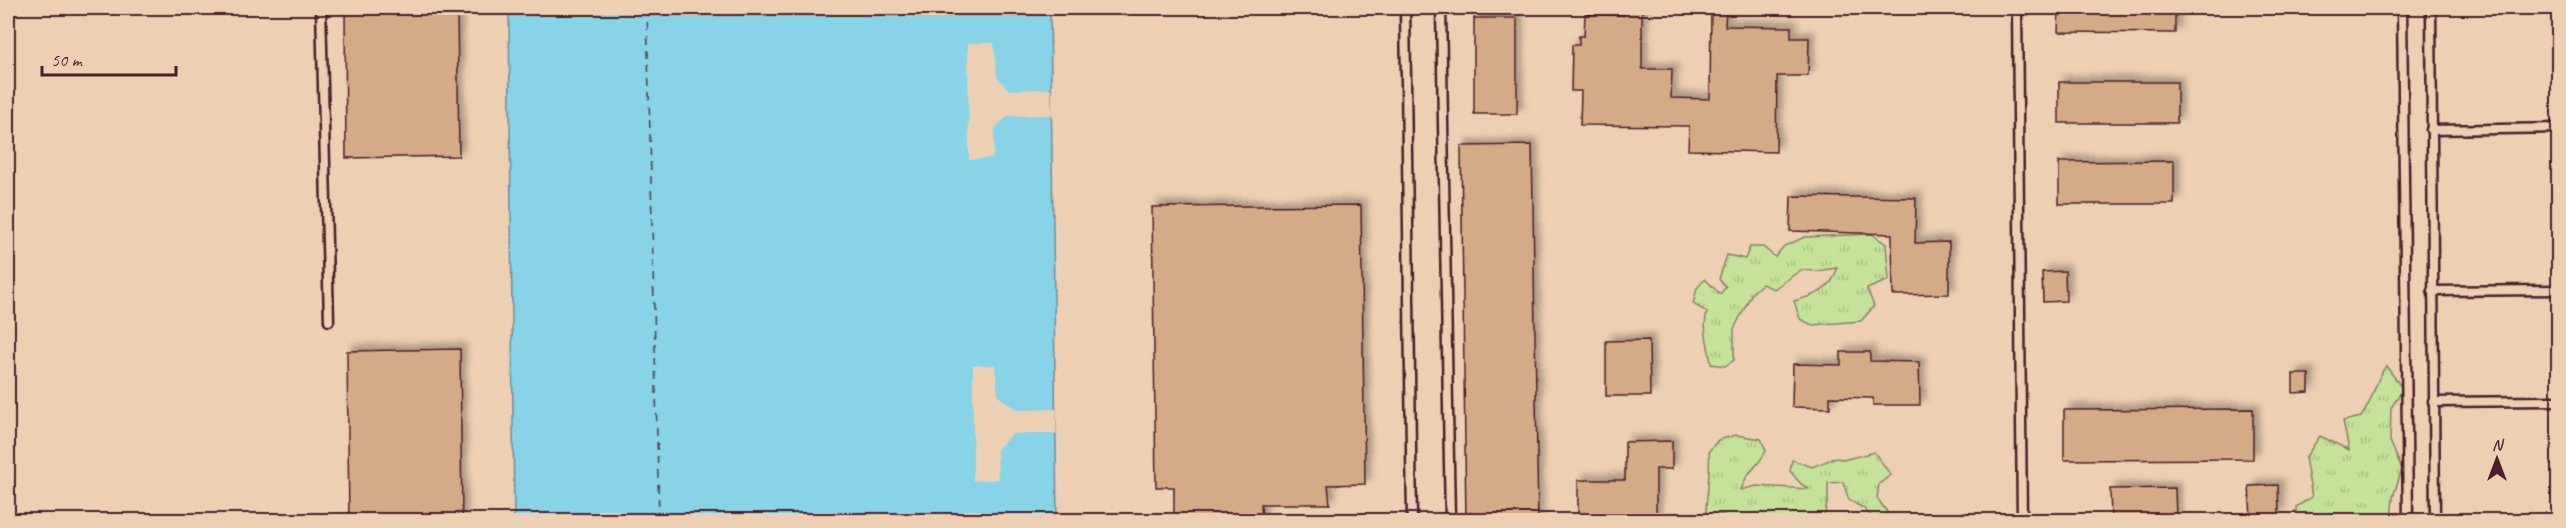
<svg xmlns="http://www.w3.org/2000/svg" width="2566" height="528" viewBox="0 0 2566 528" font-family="Caveat,sans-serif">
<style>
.grass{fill:url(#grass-tufts);stroke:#878062;stroke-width:1.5}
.water{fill:#88d3e8;stroke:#6f8b9c;stroke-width:1.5}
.pier{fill:#edd0b4}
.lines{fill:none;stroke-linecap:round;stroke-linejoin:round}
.ferry{stroke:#533a47;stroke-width:1.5;stroke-dasharray:8 6;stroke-linecap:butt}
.building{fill:#d5ab87;stroke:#4a1f2b;stroke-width:1.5;filter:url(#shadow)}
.service-casing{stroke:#4a1f2b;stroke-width:13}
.service{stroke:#edd0b4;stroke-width:8}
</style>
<defs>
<pattern id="grass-tufts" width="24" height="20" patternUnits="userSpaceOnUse" patternTransform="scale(1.5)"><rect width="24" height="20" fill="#c4e299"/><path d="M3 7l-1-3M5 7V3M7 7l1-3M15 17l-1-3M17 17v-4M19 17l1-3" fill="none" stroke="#aac184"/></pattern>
<filter id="shadow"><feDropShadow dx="5.5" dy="-5.5" stdDeviation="3" flood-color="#0004"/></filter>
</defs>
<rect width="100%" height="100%" fill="#edd0b4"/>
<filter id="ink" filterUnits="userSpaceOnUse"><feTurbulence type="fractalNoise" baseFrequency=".0167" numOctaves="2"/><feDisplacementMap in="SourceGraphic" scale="12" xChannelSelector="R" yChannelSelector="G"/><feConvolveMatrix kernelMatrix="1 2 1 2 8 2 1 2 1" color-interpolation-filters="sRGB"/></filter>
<g filter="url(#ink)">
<g class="grass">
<path d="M1872 234 1886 244 1889 280 1867 289 1874 306 1861 321 1812 325 1800 319 1794 301C1813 296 1833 290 1837 268L1817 271 1801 270 1774 289 1762 284 1752 293 1734 329V360L1725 366 1711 364C1709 346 1702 329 1707 312L1693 304 1697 288 1705 279 1720 294 1726 287 1719 279 1727 255 1745 259 1750 247H1763L1775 257 1784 246 1805 237Z"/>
<path d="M2386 366 2403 389 2391 408 2390 441 2402 469 2393 497 2391 520H2297L2296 507 2312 497 2305 458 2320 436 2349 450 2343 421 2361 417C2375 398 2373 384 2386 366Z"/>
<path d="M1736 435 1761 439 1766 451C1758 467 1746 472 1741 490L1756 486 1809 489 1801 484 1790 471 1792 460 1812 467 1834 458 1847 459 1874 452 1891 475 1879 484 1877 498 1887 512 1888 520H1876L1863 508 1849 500 1843 482 1828 483V500L1823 520H1723L1724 515 1706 514C1706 493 1711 472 1709 451L1718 440Z"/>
</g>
<path class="water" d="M509 8H1050L1057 520H514Z"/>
<g class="pier">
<path d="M968 43H994L997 77 1009 90 1051 89 1052 115 1008 116 995 128 993 158 969 160Z"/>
<path d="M973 365H995L998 396 1017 410 1056 409V434H1012L997 449 998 479 973 481Z"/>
</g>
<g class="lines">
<path class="ferry" d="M647 8 659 520"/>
</g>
<g class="building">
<path d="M345 8H457L459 156 346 158Z"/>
<path d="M1624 8H1642V69H1672L1671 98 1710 99 1711 8H1726L1725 26 1791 27V38H1809L1808 76H1777L1776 152 1688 150 1689 126 1580 125 1581 91H1571L1572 45H1579V36H1584L1585 14 1624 15Z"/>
<path d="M2059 8H2175V33L2058 32Z"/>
<rect x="1474" y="18" width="43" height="96"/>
<rect x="2059" y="82" width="118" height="41"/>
<path d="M1532 145 1538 520H1466L1461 146Z"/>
<path d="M2174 161V204H2059V162Z"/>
<path d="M1791 196 1916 198 1915 243 1949 242V294L1893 295 1892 234 1790 231Z"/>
<path d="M1361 205 1365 484 1328 485 1330 504H1261L1262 520H1174V487H1156L1152 207Z"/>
<path d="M2065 271 2066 301 2043 302 2042 272Z"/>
<path d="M1649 340 1650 396H1606V341Z"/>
<path d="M460 349 462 520H349L347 351Z"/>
<path d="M1841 352H1870V361L1919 362 1920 405H1873V398L1830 397V408L1792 407 1793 364 1841 365Z"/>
<path d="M2293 374H2309V392L2293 393Z"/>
<path d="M2253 409V459L2064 460V410Z"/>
<path d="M1672 441V469H1656V520H1578V480H1625V442Z"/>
<path d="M2278 485 2279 515 2251 517 2249 486Z"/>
<path d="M2175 488 2176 520H2111L2110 489Z"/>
</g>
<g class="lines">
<g class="service-casing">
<g id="service">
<path d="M321 8 329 321"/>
<path d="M1405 8 1412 520"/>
<path d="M1441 8 1450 520"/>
<path d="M2017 8 2022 520"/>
<path d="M2402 8 2408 520"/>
<path d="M2431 8 2435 520"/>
<path d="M2431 130 2558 128"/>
<path d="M2432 291 2558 290"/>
<path d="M2433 402 2558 401"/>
</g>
</g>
<use href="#service" class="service"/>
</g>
</g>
<rect width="2566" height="528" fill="none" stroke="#edd0b4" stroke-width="30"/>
<rect x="15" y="15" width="2536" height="498" fill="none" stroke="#4a1f2b" stroke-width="2" filter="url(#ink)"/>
<g transform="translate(2497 459)" stroke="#edd0b4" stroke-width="4.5" paint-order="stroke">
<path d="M0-4.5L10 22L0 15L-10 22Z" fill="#4a1f2b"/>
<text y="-9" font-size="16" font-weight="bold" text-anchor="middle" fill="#4a1f2b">N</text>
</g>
<path d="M42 66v9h134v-9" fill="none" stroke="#4a1f2b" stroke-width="3"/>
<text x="51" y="66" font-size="18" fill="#4a1f2b" stroke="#edd0b4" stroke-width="4.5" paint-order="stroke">50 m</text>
</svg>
